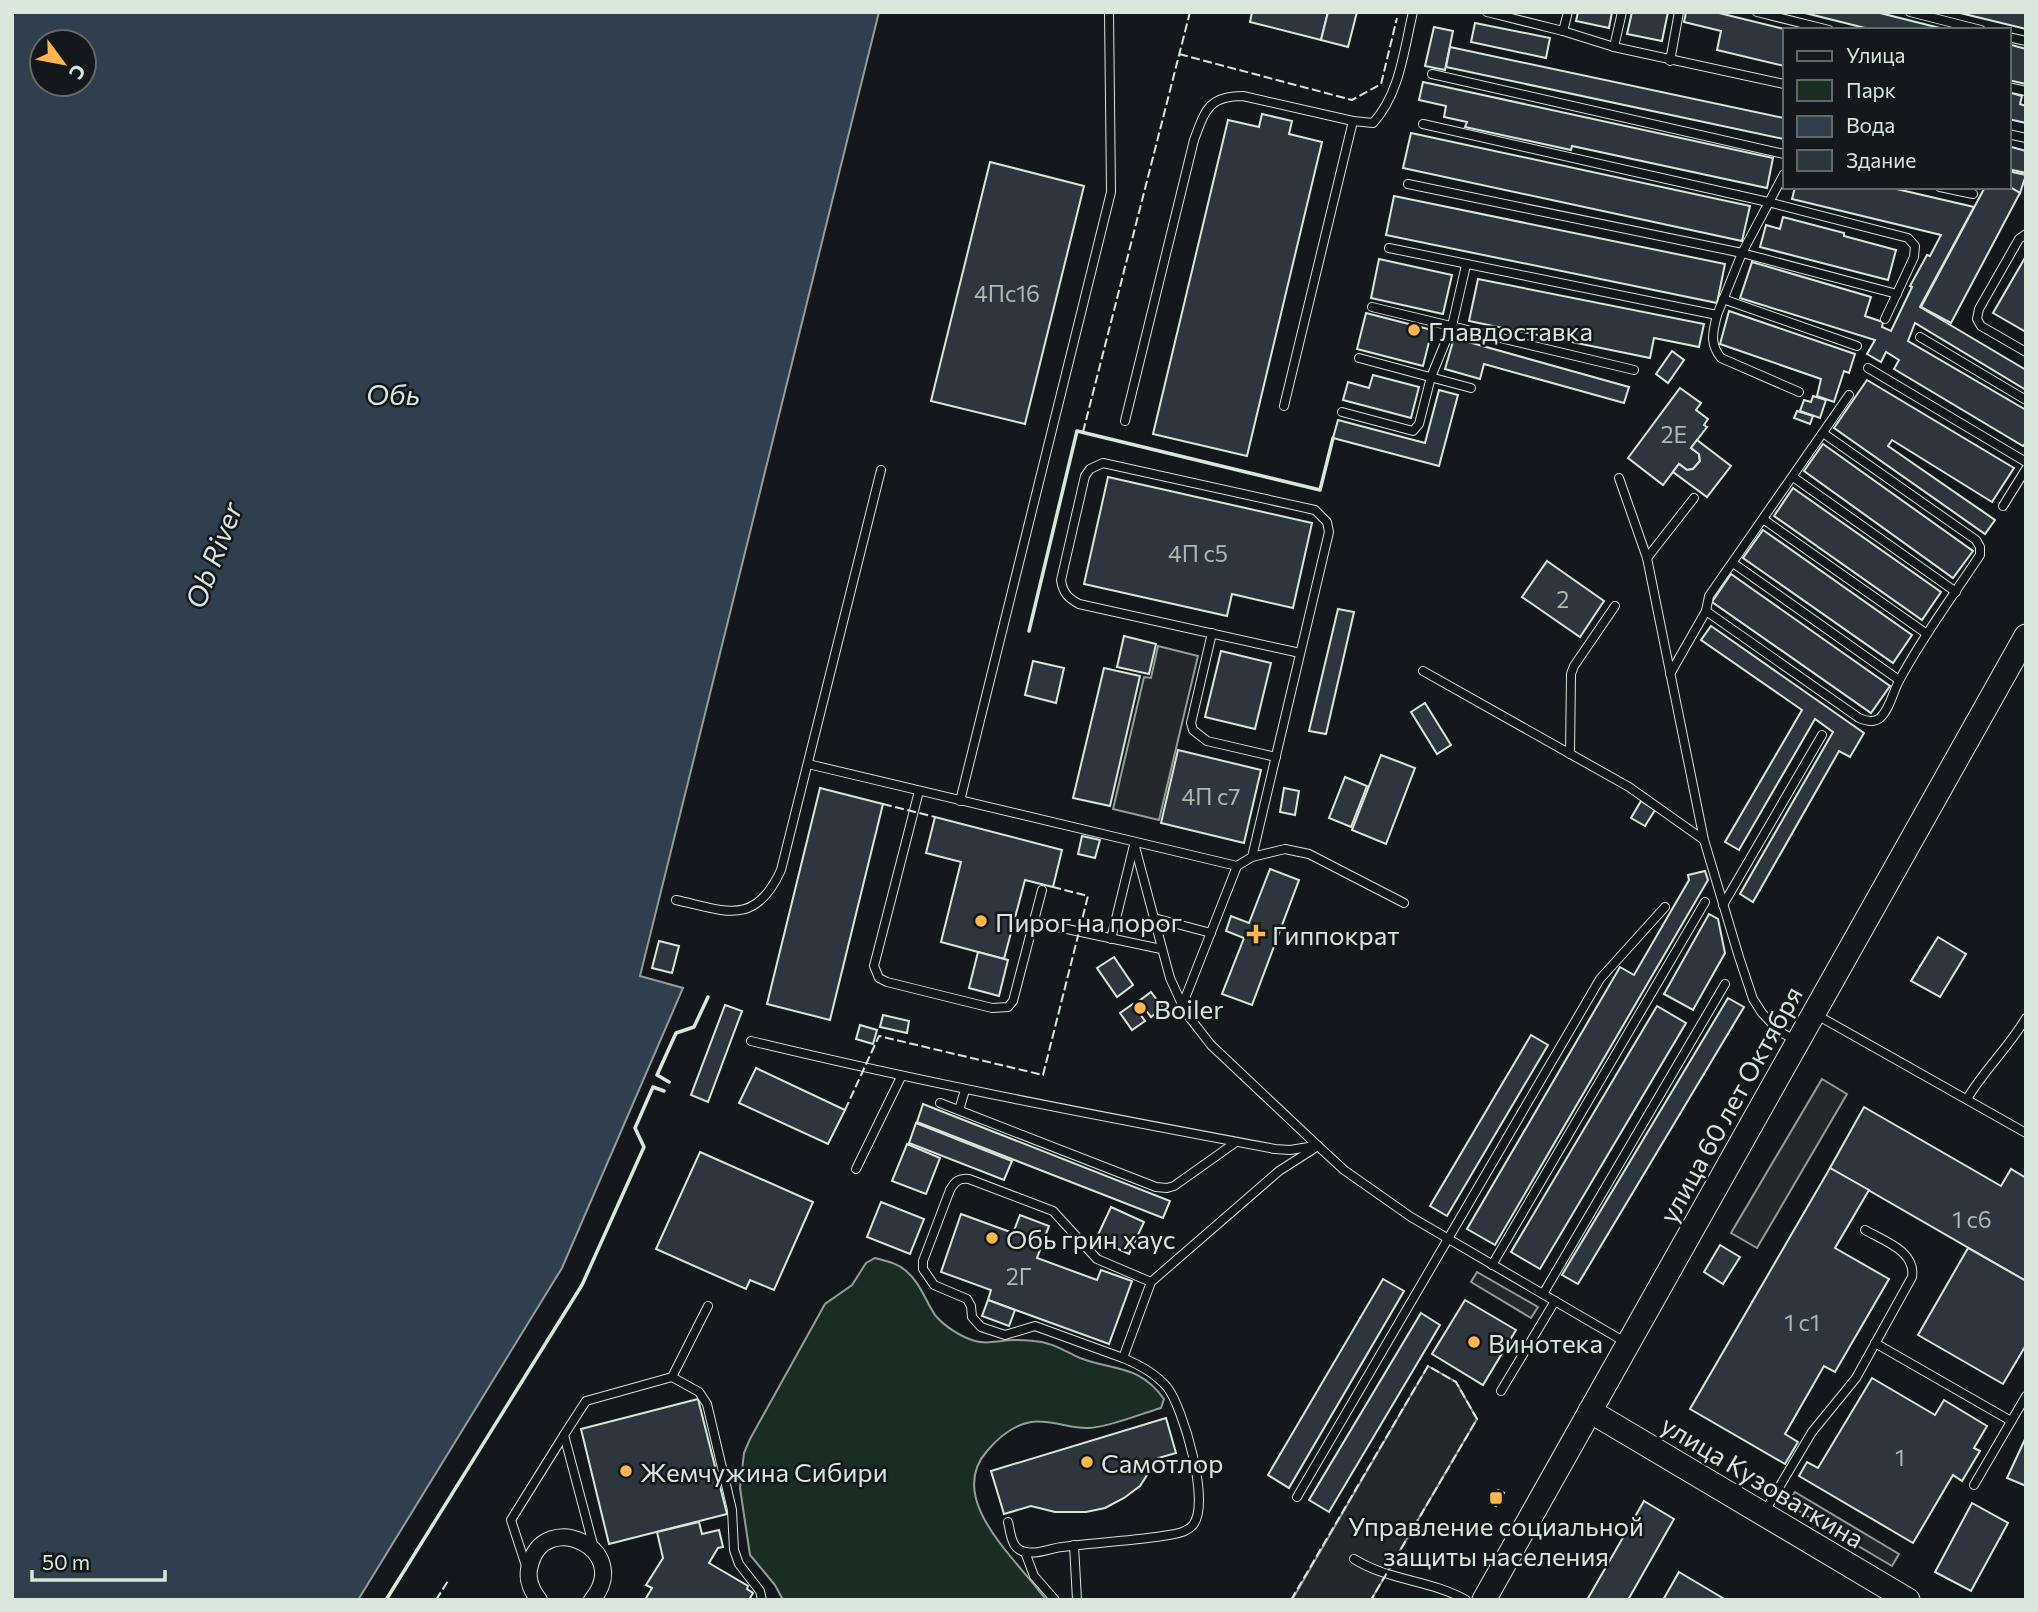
<svg xmlns="http://www.w3.org/2000/svg" width="2038" height="1612" viewBox="0 0 2038 1612" font-family="Commissioner,sans-serif">
<style>
.green{fill:#1a2d24;stroke:#939e99;stroke-width:2}
.parking{fill:#24282b;stroke:#939e99;stroke-width:2}
.water{fill:#2f3f4d;stroke:#939e99;stroke-width:2;fill-rule:evenodd}
.building{fill:#2c363c;stroke:#d8e6dc;stroke-width:2}
.lines{fill:none;stroke-linecap:round;stroke-linejoin:round}
.service-casing{stroke:#d8e6dc;stroke-width:10}
.minor-casing{stroke:#d8e6dc;stroke-width:18}
.secondary-casing{stroke:#d8e6dc;stroke-width:25}
.service{stroke:#14181c;stroke-width:8}
.minor{stroke:#14181c;stroke-width:16}
.secondary{stroke:#14181c;stroke-width:23}
.fence{stroke:#d8e6dc;stroke-width:2;stroke-dasharray:9 3.5;stroke-linecap:butt}
.wall{stroke:#d8e6dc;stroke-width:3.5}
.poi-dot{fill:#ffb74d;stroke:#14181c;stroke-width:2.5}
.labels{text-anchor:middle;dominant-baseline:central;stroke-width:5;stroke-linejoin:round;paint-order:stroke}
.number-label{font-size:23px;fill:#adbab4}
.poi-label{font-size:26px;fill:#d8e6dc;stroke:#14181c;text-anchor:start}
.street-label{font-size:26px;fill:#d8e6dc;stroke:#14181c}
.water-label{font-size:28px;font-style:italic;fill:#d8e6dc;stroke:#14181c}
</style>
<rect width="100%" height="100%" fill="#14181c"/>
<path class="green" d="M875 1258C886 1261 897 1263 905 1270 920 1282 925 1300 935 1315 944 1326 961 1337 975 1341 985 1344 993 1342 1002 1341 1012 1339 1024 1340 1034 1341 1052 1342 1064 1351 1080 1358 1114 1371 1139 1364 1164 1399L1161 1408C1140 1414 1110 1427 1089 1428 1070 1429 1050 1419 1031 1422 1013 1425 998 1438 987 1451 944 1500 1019 1561 1046 1600H783L775 1585 750 1555 740 1488 744 1453 750 1439 825 1304 852 1285 866 1263Z"/>
<g class="parking">
<path d="M1158 646 1198 656 1159 820 1113 809 1144 677 1151 678Z"/>
<path d="M1822 1079 1847 1094 1757 1248 1731 1233Z"/>
<path d="M1477 1272 1538 1307 1531 1318 1471 1282Z"/>
<path d="M1428 1366 1456 1382 1477 1419 1371 1600H1292Z"/>
<path d="M1795 1492 1899 1554 1892 1566 1787 1504Z"/>
</g>
<path class="water" d="M12 12H879L640 976 683 988 562 1268 358 1600H12ZM42 42H84V84H42Z"/>
<g class="building">
<path d="M1252 12H1328L1321 40 1250 22Z"/>
<path d="M1328 12H1357L1348 47 1321 40Z"/>
<path d="M1578 12H1612L1609 28 1576 21Z"/>
<path d="M1632 12H1668L1662 41 1627 34Z"/>
<path d="M1686 12H1715L1788 30H1784V66L1717 50 1721 31 1684 22Z"/>
<path d="M1801 12H1876L1948 30H1873Z"/>
<path d="M1956 12H2026V29Z"/>
<path d="M1475 23 1550 38 1546 58 1471 42Z"/>
<path d="M1434 27 1453 31 1445 70 1425 66Z"/>
<path d="M2008 44 2026 49V84L2008 80Z"/>
<path d="M1450 47 1784 118V139L1446 67Z"/>
<path d="M1423 82 1773 158 1767 188 1572 146 1571 150 1465 127 1467 122 1444 117 1446 106 1419 100Z"/>
<path d="M2008 92 2022 96 2020 104 2026 106V123L2008 119Z"/>
<path d="M1262 114 1292 121 1289 134 1322 142 1247 456 1153 434 1228 120 1259 127Z"/>
<path d="M1411 133 1750 206 1742 241 1403 168Z"/>
<path d="M2008 146 2026 151V173L2008 169Z"/>
<path d="M990 162 1084 186 1025 424 931 401Z"/>
<path d="M2008 171 2026 175 2020 193 2008 186Z"/>
<path d="M2008 186 2020 193 1951 323 1921 307 1985 187Z"/>
<path d="M1795 187H1888L1974 207 1920 307 2026 370V390L1915 323 1908 341 2026 410V443L2023 446 1894 369 1899 360 1886 352 1881 362 1867 354 1875 340 1740 298 1752 262 1871 297 1865 316 1883 322 1882 327 1891 331 1912 287 1910 286 1927 255 1930 256 1941 235 1792 199Z"/>
<path d="M1394 196 1725 264 1717 303 1386 235Z"/>
<path d="M1783 217 1844 233V236L1896 250 1888 280 1760 247 1766 225 1780 229Z"/>
<path d="M2026 256V332L1993 313Z"/>
<path d="M1379 259 1452 275 1443 314 1371 298Z"/>
<path d="M1478 279 1704 324 1699 347 1654 338 1650 358 1469 321Z"/>
<path d="M1729 311 1855 354 1849 373 1844 371 1834 402 1817 396 1821 379 1720 344Z"/>
<path d="M1366 313 1432 330 1423 366 1357 349Z"/>
<path d="M1454 338 1629 387 1624 403 1484 364 1480 379 1445 369Z"/>
<path d="M1672 351 1684 360 1668 383 1656 374Z"/>
<path d="M1373 375 1419 387 1411 418 1343 400 1348 382 1369 388Z"/>
<path d="M1867 380 2014 468 1992 502 1892 440 1888 446 1995 520 1985 534 1834 428Z"/>
<path d="M1680 388 1701 403 1696 410 1708 419 1704 425 1707 427 1691 448 1699 454 1700 461 1693 469 1687 470 1679 464 1663 485 1628 458Z"/>
<path d="M1439 390 1458 395 1439 466 1333 438 1338 420 1425 443Z"/>
<path d="M1813 396 1826 400 1820 418 1800 411 1804 400 1811 402Z"/>
<path d="M1797 411 1813 416 1810 424 1794 418Z"/>
<path d="M1697 440 1731 466 1707 497 1673 472 1679 464 1687 470 1693 469 1700 461 1699 454 1691 448Z"/>
<path d="M1823 444 1973 551 1953 578 1804 471Z"/>
<path d="M1108 477 1312 523 1293 608 1232 594 1227 616 1084 584Z"/>
<path d="M1793 488 1941 592 1922 620 1774 516Z"/>
<path d="M1763 530 1912 635 1893 663 1743 558Z"/>
<path d="M1547 561 1604 601 1580 637 1522 597Z"/>
<path d="M1731 574 1890 686 1871 713 1712 602Z"/>
<path d="M1338 609 1354 612 1326 734 1309 731Z"/>
<path d="M1711 626 1864 733 1850 757 1839 751 1753 902 1740 894 1833 732 1815 719 1739 850 1725 842 1802 710 1701 640Z"/>
<path d="M1124 636 1156 644 1149 674 1117 667Z"/>
<path d="M1221 651 1271 663 1255 729 1205 717Z"/>
<path d="M1033 661 1064 668 1056 703 1025 695Z"/>
<path d="M1104 668 1140 676 1110 806 1073 798Z"/>
<path d="M1425 703 1451 745 1437 754 1411 712Z"/>
<path d="M1178 750 1261 770 1244 843 1161 823Z"/>
<path d="M1381 755 1415 768 1386 844 1352 830Z"/>
<path d="M1345 777 1367 786 1351 827 1329 818Z"/>
<path d="M820 788 883 804 830 1020 767 1004Z"/>
<path d="M1284 788 1299 791 1295 815 1280 812Z"/>
<path d="M1641 801 1655 810 1645 826 1631 818Z"/>
<path d="M935 817 1062 850 1053 887 1025 880 1004 959 941 942 961 862 926 853Z"/>
<path d="M1082 836 1100 840 1095 858 1078 854Z"/>
<path d="M1270 869 1299 880 1252 1005 1222 994 1244 938 1226 931 1231 916 1249 923Z"/>
<path d="M1705 871 1708 880 1495 1245 1467 1229 1620 967 1634 975 1689 880 1688 875Z"/>
<path d="M1709 914 1718 919 1725 953 1693 1010 1664 994Z"/>
<path d="M1938 937 1966 954 1940 997 1911 981Z"/>
<path d="M659 941 679 946 672 973 652 968Z"/>
<path d="M978 952 1008 960 999 996 969 988Z"/>
<path d="M1114 957 1133 985 1117 997 1097 968Z"/>
<path d="M1151 992 1163 1008 1151 1017 1139 1001Z"/>
<path d="M1728 998 1744 1007 1578 1284 1562 1275Z"/>
<path d="M1133 1004 1145 1021 1132 1030 1120 1013Z"/>
<path d="M725 1005 742 1011 708 1102 691 1095Z"/>
<path d="M1657 1006 1686 1023 1540 1269 1511 1252Z"/>
<path d="M883 1015 909 1021 907 1033 880 1027Z"/>
<path d="M860 1025 877 1030 873 1044 856 1039Z"/>
<path d="M1531 1035 1548 1045 1447 1216 1430 1206Z"/>
<path d="M756 1068 845 1110 828 1144 739 1103Z"/>
<path d="M923 1104 1170 1201 1163 1218 917 1122Z"/>
<path d="M1864 1107 2001 1186 2011 1169 2026 1178V1281L1830 1168Z"/>
<path d="M916 1123 1012 1161 1004 1180 909 1143Z"/>
<path d="M907 1144 940 1158 926 1194 892 1181Z"/>
<path d="M700 1152 813 1202 774 1290 750 1280 746 1289 656 1249Z"/>
<path d="M1830 1168 1869 1190 1835 1248 1889 1279 1835 1372 1824 1366 1785 1434 1798 1442 1785 1464 1690 1409Z"/>
<path d="M881 1202 924 1219 910 1254 867 1237Z"/>
<path d="M1111 1207 1144 1222 1129 1254 1096 1239Z"/>
<path d="M961 1214 1013 1233 1020 1215 1049 1226 1037 1258 1097 1280 1101 1270 1132 1281 1109 1344 988 1300 991 1290 941 1272Z"/>
<path d="M1720 1245 1740 1257 1723 1284 1704 1272Z"/>
<path d="M1968 1248 2026 1281V1345L2003 1384 1918 1335Z"/>
<path d="M1383 1279 1404 1291 1289 1488 1268 1475Z"/>
<path d="M988 1300 1015 1310 1009 1326 982 1316Z"/>
<path d="M1465 1300 1516 1330 1483 1385 1432 1354Z"/>
<path d="M1421 1313 1440 1325 1329 1512 1309 1500Z"/>
<path d="M1872 1378 1935 1415 1944 1400 1987 1426 1974 1448 1980 1451 1962 1481 1953 1475 1913 1543 1799 1476 1807 1462 1818 1468Z"/>
<path d="M698 1399 727 1514 609 1544 581 1429Z"/>
<path d="M1166 1418 1176 1453 1158 1458 1140 1486 1124 1498 1105 1508 1086 1512H1055L1031 1506 1004 1514 991 1471Z"/>
<path d="M2026 1437V1486L2007 1478Z"/>
<path d="M1498 1490 1504 1493 1496 1506 1490 1503Z"/>
<path d="M1644 1501 1674 1519 1628 1600H1587Z"/>
<path d="M1972 1503 2008 1523 1971 1591 1935 1572Z"/>
<path d="M699 1522 702 1534 719 1530 723 1547 718 1548 709 1563 748 1586 747 1589 753 1593 749 1600H645L652 1588 646 1585 663 1558 657 1532Z"/>
<path d="M1679 1572 1726 1600H1663Z"/>
</g>
<g class="lines">
<g class="service-casing">
<g id="service">
<path d="M1487 12 1563 31 1614 47 1784 84"/>
<path d="M1757 12 1829 30"/>
<path d="M1910 12 1981 30"/>
<path d="M1563 31 1568 12"/>
<path d="M2008 37 2026 41"/>
<path d="M1614 47 1622 12"/>
<path d="M1670 61 1679 12"/>
<path d="M1432 74 1784 154"/>
<path d="M2008 87 2026 91"/>
<path d="M1423 124 1768 202 1908 238 1915 246 1914 257 1885 319"/>
<path d="M2008 134 2026 138"/>
<path d="M1408 184 1742 253 1897 294"/>
<path d="M1940 187 1973 194"/>
<path d="M2026 234 2019 239 1979 309 1977 319 1981 326 2026 352"/>
<path d="M1389 248 1717 315 1742 253 1784 174"/>
<path d="M1723 299 1857 346"/>
<path d="M1372 307 1634 370"/>
<path d="M1717 315C1713 332 1709 343 1721 358L1799 392"/>
<path d="M1920 337 2026 400"/>
<path d="M1359 358 1471 388"/>
<path d="M1868 368 2026 462"/>
<path d="M1284 406 1353 121"/>
<path d="M1342 412 1413 431 1419 424 1431 377 1452 326 1466 265"/>
<path d="M1125 421 1194 140C1205 111 1208 96 1243 96L1353 121 1373 123C1400 94 1404 49 1413 12"/>
<path d="M1793 477 1956 592"/>
<path d="M1619 478 1647 558 1704 840 1739 957 1753 999 1762 1013 1780 1032 1797 1041"/>
<path d="M2003 506 2026 469"/>
<path d="M1763 519 1927 634"/>
<path d="M1647 558 1694 498"/>
<path d="M1733 563 1899 680"/>
<path d="M1706 611 1859 718C1866 721 1874 723 1880 718 1890 709 1893 691 1900 679 1923 636 1953 596 1980 555V547L1976 540 1823 433"/>
<path d="M1212 633 1191 723 1193 730 1207 741 1276 757"/>
<path d="M1423 671 1629 787 1704 840"/>
<path d="M1670 674 1706 611 1709 596 1849 395"/>
<path d="M1570 754 1571 674 1574 666 1615 606"/>
<path d="M808 764 1237 866"/>
<path d="M919 791 874 966 879 978 887 982 992 1008 1008 1007 1013 1001 1042 890"/>
<path d="M960 801 1111 192 1109 12"/>
<path d="M1134 843 1170 978 1186 1013 1211 1045 1318 1146 1344 1170 1411 1217 1625 1342"/>
<path d="M1252 857 1285 849 1309 854 1404 903"/>
<path d="M676 900C726 911 755 927 781 870L881 470"/>
<path d="M1723 905 1822 735"/>
<path d="M1154 918 1211 933"/>
<path d="M1034 922 1161 949"/>
<path d="M1111 939 1134 845"/>
<path d="M1182 1006 1237 866 1252 857 1329 532 1327 522 1315 510 1103 463 1090 469 1085 476 1061 580C1063 593 1068 598 1079 604L1300 653"/>
<path d="M1815 1014 2026 1133"/>
<path d="M751 1041C924 1083 1099 1116 1275 1149L1290 1150 1315 1146"/>
<path d="M1967 1099C1984 1070 2009 1047 2026 1018"/>
<path d="M940 1103 1156 1187 1167 1188 1174 1186 1236 1142"/>
<path d="M959 1110 965 1090"/>
<path d="M856 1169 901 1077"/>
<path d="M1492 1265 1705 902"/>
<path d="M1543 1294 1725 984"/>
<path d="M1875 1343 2011 1421"/>
<path d="M1123 1358 1035 1326 1005 1335 981 1327 972 1317 971 1306 967 1299 934 1285 923 1269V1261L950 1190C955 1181 959 1178 969 1179L1053 1211 1097 1259 1151 1282"/>
<path d="M672 1377 699 1392 707 1404 732 1510 734 1550 739 1564 760 1591 762 1600"/>
<path d="M1501 1391 1555 1301"/>
<path d="M1974 1485 2026 1396"/>
<path d="M1297 1497 1600 979 1665 907"/>
<path d="M1765 1511 1812 1432 1856 1378 1912 1277C1916 1251 1884 1241 1865 1230"/>
<path d="M1008 1522C1011 1534 1011 1549 1025 1552 1037 1555 1051 1548 1062 1547 1098 1542 1134 1541 1169 1535 1177 1534 1188 1531 1193 1525 1211 1503 1183 1407 1167 1387 1155 1373 1140 1365 1123 1358L1151 1282 1279 1171 1318 1146"/>
<path d="M1074 1545 1077 1600"/>
<path d="M594 1548 564 1435 586 1401 672 1377 708 1306"/>
<path d="M1025 1552 1034 1576 1055 1600"/>
<path d="M1354 1559C1389 1581 1431 1580 1466 1600"/>
<path d="M527 1569 511 1520 564 1435"/>
</g>
</g>
<g class="minor-casing">
<path id="minor" d="M539 1600C531 1590 526 1578 530 1565 544 1508 634 1549 592 1600"/>
</g>
<g class="secondary-casing">
<g id="secondary">
<path d="M1590 1411 1908 1600"/>
<path d="M1484 1600 2026 636"/>
</g>
</g>
<use href="#service" class="service"/>
<use href="#minor" class="minor"/>
<use href="#secondary" class="secondary"/>
<g class="fence">
<path d="M1179 54 1352 100 1381 84 1397 18"/>
<path d="M1083 432 1190 12"/>
<path d="M883 804 935 817"/>
<path d="M845 1110 879 1036 1043 1075 1088 896 1053 887"/>
<path d="M436 1600 448 1581"/>
<path d="M1291 1600 1428 1366 1456 1382 1477 1419 1371 1600"/>
</g>
<g class="wall">
<path d="M1029 631 1077 431 1320 490 1333 438"/>
<path d="M669 1082 657 1075 676 1033 694 1027 708 997"/>
<path d="M386 1600 582 1285 644 1147 635 1128 653 1087 664 1091"/>
</g>
</g>
<g class="poi-dot">
<circle cx="1414" cy="330" r="7"/>
<circle cx="981" cy="921" r="7"/>
<path d="M1252.5 923.5h7v7h7v7h-7v7h-7v-7h-7v-7h7z"/>
<circle cx="1140" cy="1008" r="7"/>
<circle cx="992" cy="1238" r="7"/>
<circle cx="1474" cy="1342" r="7"/>
<circle cx="1087" cy="1462" r="7"/>
<circle cx="626" cy="1471" r="7"/>
<rect x="1489" y="1491" width="14" height="14" rx="3.5"/>
</g>
<g class="labels">
<g class="number-label">
<text x="1007" y="293">4Пс16</text>
<text x="1674" y="434">2Е</text>
<text x="1198" y="553">4П с5</text>
<text x="1563" y="599">2</text>
<text x="1211" y="796">4П с7</text>
<text x="1972" y="1219">1 с6</text>
<text x="1019" y="1276">2Г</text>
<text x="1802" y="1322">1 с1</text>
<text x="1900" y="1457">1</text>
</g>
<g class="poi-label">
<text x="1428" y="330">Главдоставка</text>
<text x="995" y="921">Пирог на порог</text>
<text x="1272" y="934">Гиппократ</text>
<text x="1154" y="1008">Boiler</text>
<text x="1006" y="1238">Обь грин хаус</text>
<text x="1488" y="1342">Винотека</text>
<text x="1101" y="1462">Самотлор</text>
<text x="640" y="1471">Жемчужина Сибири</text>
<text x="1496" y="1525" text-anchor="middle">Управление социальной<tspan x="1496" dy="30">защиты населения</tspan></text>
</g>
<g class="street-label">
<text transform="translate(1730 1104) rotate(-61)">улица 60 лет Октября</text>
<text transform="translate(1763 1481) rotate(31)">улица Кузоваткина</text>
</g>
<g class="water-label">
<text x="393" y="394">Обь</text>
<text transform="translate(213 555) rotate(-69)">Ob River</text>
</g>
</g>
<rect width="2038" height="1612" fill="none" stroke="#d8e6dc" stroke-width="28"/>
<rect x="1783" y="28" width="228" height="161" fill="#14181c" stroke="#626a69" stroke-width="2"/>
<rect x="1797" y="51" width="35" height="10" fill="#14181c" stroke="#626a69" stroke-width="2"/>
<text x="1846" y="63" font-size="21" fill="#d8e6dc">Улица</text>
<rect x="1797" y="80" width="35" height="21" fill="#1a2d24" stroke="#626a69" stroke-width="2"/>
<text x="1846" y="98" font-size="21" fill="#d8e6dc">Парк</text>
<rect x="1797" y="116" width="35" height="21" fill="#2f3f4d" stroke="#626a69" stroke-width="2"/>
<text x="1846" y="133" font-size="21" fill="#d8e6dc">Вода</text>
<rect x="1797" y="150" width="35" height="21" fill="#2c363c" stroke="#626a69" stroke-width="2"/>
<text x="1846" y="168" font-size="21" fill="#d8e6dc">Здание</text>
<g transform="translate(63 63) rotate(122)"><circle r="33" fill="#14181c" stroke="#626a69" stroke-width="2"/>
<path d="M0-5L12 26L0 18L-12 26Z" fill="#ffb74d"/>
<text y="-10" font-size="19" font-weight="bold" text-anchor="middle" fill="#d8e6dc">С</text>
</g>
<path d="M32 1570v10h133v-10" fill="none" stroke="#d8e6dc" stroke-width="3.5"/>
<text x="42" y="1570" font-size="21" fill="#d8e6dc" stroke="#14181c" stroke-width="5" paint-order="stroke">50 m</text>
</svg>
